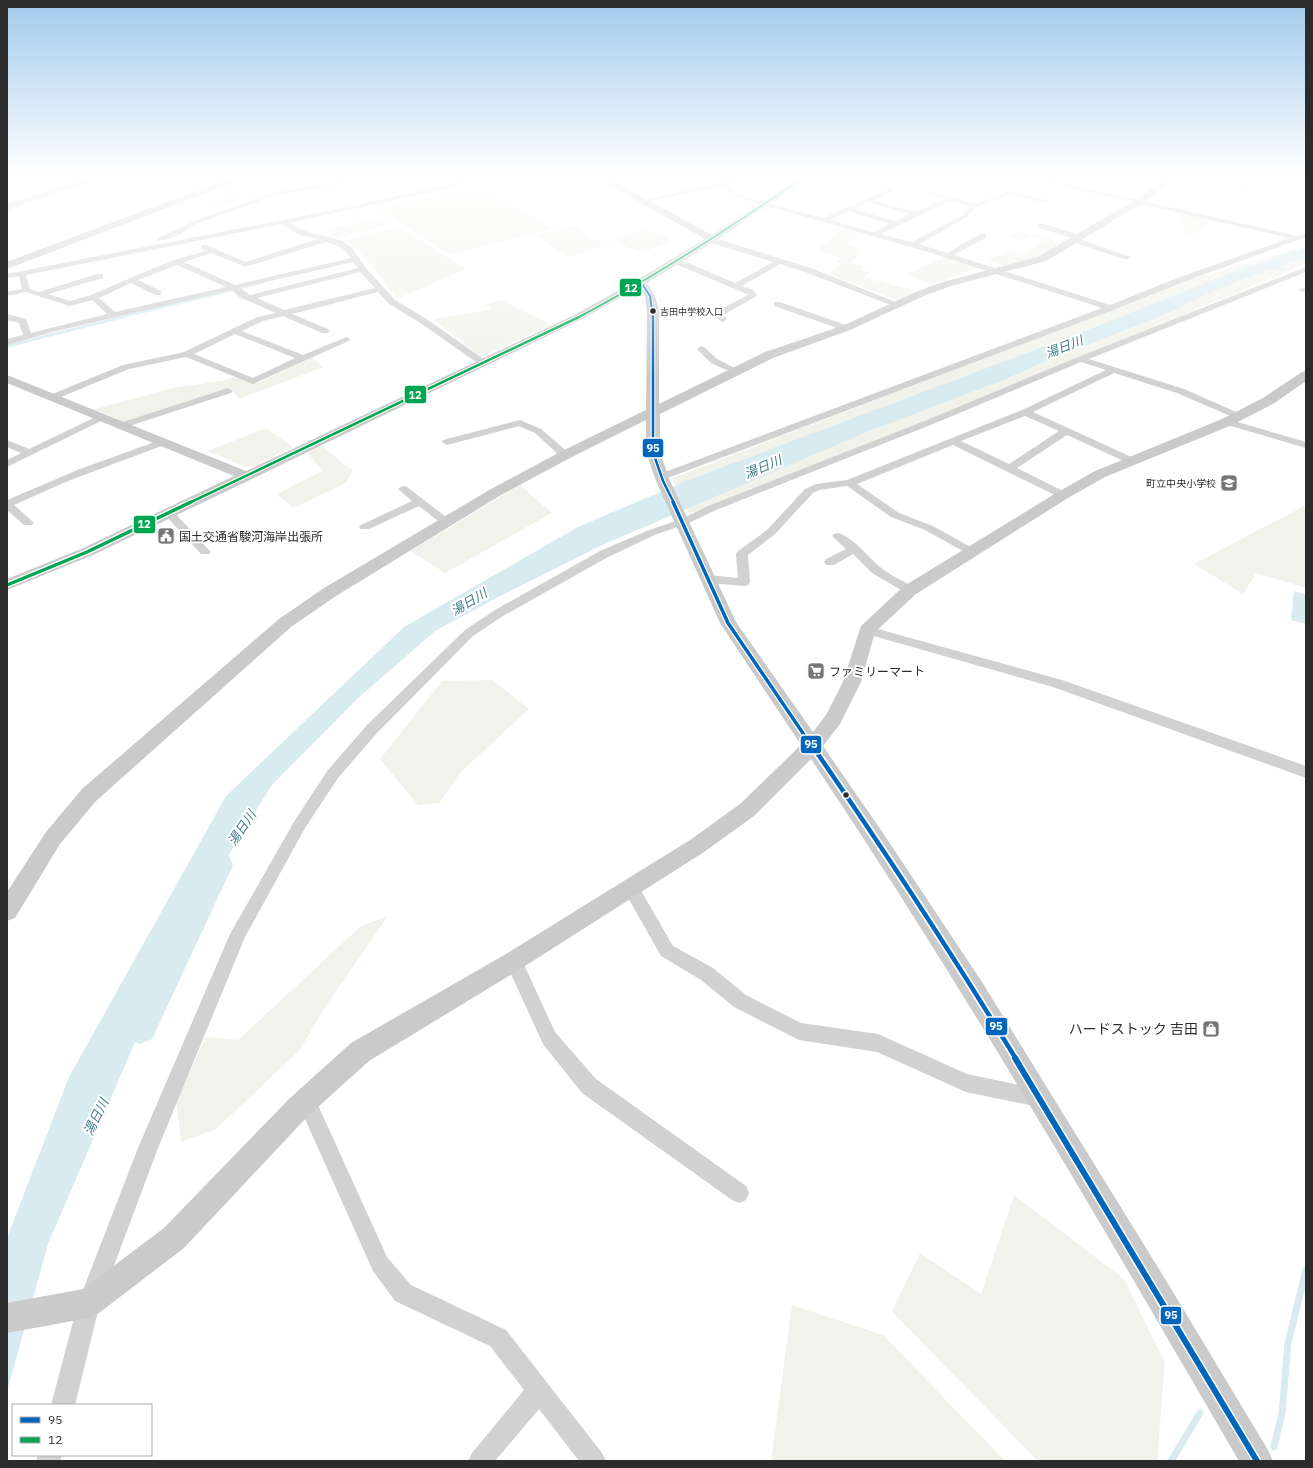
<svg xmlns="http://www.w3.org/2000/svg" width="1313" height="1468" viewBox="0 0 1313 1468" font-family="'IBM Plex Sans','Noto Sans JP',sans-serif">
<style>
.green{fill:#f1f3eb}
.water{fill:#d7ebf0}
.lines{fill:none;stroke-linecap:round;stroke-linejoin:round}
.stream-far2{stroke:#d7ebf0;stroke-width:2.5}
.stream-far1{stroke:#d7ebf0;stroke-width:3}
.stream{stroke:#d7ebf0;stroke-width:7}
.river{fill:#d7ebf0;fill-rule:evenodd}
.street{fill:#d1d1d1;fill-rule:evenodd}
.secondary{fill:#cacaca;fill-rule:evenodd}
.bus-1-far4-casing{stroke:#fff;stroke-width:3.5}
.bus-1-far3-casing{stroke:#fff;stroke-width:4.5}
.bus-1-far2-casing{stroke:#fff;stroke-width:6}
.bus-1-far1-casing{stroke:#fff;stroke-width:8}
.bus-1-casing{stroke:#fff;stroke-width:9}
.bus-2-far2-casing{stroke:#fff;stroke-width:3.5}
.bus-2-far1-casing{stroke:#fff;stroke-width:4.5}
.bus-2-casing{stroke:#fff;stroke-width:6}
.bus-1-far4{stroke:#0065bd;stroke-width:2}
.bus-1-far3{stroke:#0065bd;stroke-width:2.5}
.bus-1-far2{stroke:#0065bd;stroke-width:3.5}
.bus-1-far1{stroke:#0065bd;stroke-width:4.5}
.bus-1{stroke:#0065bd;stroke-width:6}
.bus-2-far2{stroke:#00a651;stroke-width:2}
.bus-2-far1{stroke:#00a651;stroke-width:2.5}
.bus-2{stroke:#00a651;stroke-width:3.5}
.bus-dot{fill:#2c2c2c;stroke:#fff;stroke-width:1.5}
.labels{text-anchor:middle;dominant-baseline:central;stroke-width:4;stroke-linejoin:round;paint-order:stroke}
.far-bus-label{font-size:9px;fill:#2c2c2c;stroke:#fff;text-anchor:start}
.far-poi-label{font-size:10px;fill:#2c2c2c;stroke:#fff;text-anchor:end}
.poi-label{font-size:12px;fill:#2c2c2c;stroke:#fff;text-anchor:start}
.water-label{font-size:13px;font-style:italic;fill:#3f7c8a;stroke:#fff}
.near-poi-label{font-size:14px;fill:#2c2c2c;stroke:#fff;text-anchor:end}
.line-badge{stroke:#fff;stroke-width:1.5}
.badge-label{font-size:11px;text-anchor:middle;font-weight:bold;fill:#fff}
</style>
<rect width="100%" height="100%" fill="#fff"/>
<g class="green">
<path d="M243 179 255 187C252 196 229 206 220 207 215 208 209 205 204 204L222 196 208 192Z"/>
<path d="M480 185 553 228 449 255 377 208Z"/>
<path d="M1178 212 1211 219 1196 235 1186 234Z"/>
<path d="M380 217 391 224 338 238 326 230Z"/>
<path d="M399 226 466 269 397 299C381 279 366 253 344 240Z"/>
<path d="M574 226 605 246 568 257 535 236Z"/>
<path d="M842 228 865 233 845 243 863 252 851 262 863 266 862 270 870 272 865 277 908 289 914 293 901 302 829 274 841 264 836 262 842 258 817 251Z"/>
<path d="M647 229 673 241 642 253 610 240Z"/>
<path d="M1021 231 1064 243 1049 254 1009 267 988 260 1007 251 1025 253 1044 240 1030 236 1018 241 1009 237Z"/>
<path d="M1306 246V264L1035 376 930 422 689 514 672 478 1189 280Z"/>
<path d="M948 256 979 267 932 285 907 274Z"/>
<path d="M501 300 552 325 481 357 433 319 492 309 485 304Z"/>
<path d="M312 358 324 367 239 399 232 390 124 422 95 409 177 387 223 381 234 377 254 383 260 382Z"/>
<path d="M266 428 293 447 254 466 247 467 207 451Z"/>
<path d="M323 446 342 463 353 470 346 483 294 508 277 494 322 471 307 452Z"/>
<path d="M520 485 552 513 445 573 411 551Z"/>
<path d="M1306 505V588L1256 573 1243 594 1194 564Z"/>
<path d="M492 680 529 709 461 772 439 803 418 805 380 759 442 681Z"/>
<path d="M388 916 325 1007 300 1050 216 1129 181 1142 176 1102 206 1037 238 1040 361 926Z"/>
<path d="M1014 1195 1124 1279 1165 1363 1157 1461H1038L892 1312 920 1253 981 1294Z"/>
<path d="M792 1305 883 1335 1005 1461H771Z"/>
</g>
<g class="water">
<path d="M1306 247V257L1243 279 1209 293 1168 313 1046 361 1006 379 864 433 600 546 502 595 435 631 357 699 271 786 185 926 48 1244 7 1392V1238L69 1077 226 796 404 627 578 527 686 481 1085 331 1218 278Z"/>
<path d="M1294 591 1306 595V624L1291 620Z"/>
</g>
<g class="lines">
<g class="stream-far2">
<path d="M1267 268 1285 269"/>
<path d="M118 318 261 283"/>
</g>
<path class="stream-far1" d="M7 346 122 317"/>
<g class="stream">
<path d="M1274 1447 1282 1413 1288 1343 1306 1270"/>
<path d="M1171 1461 1200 1413"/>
</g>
<path class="river" d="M218 852 229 856 233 865 152 1039 140 1044 128 1039 123 1027 128 1015 207 856Z"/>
<g class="street">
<path d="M373 175H385L382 177 273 196 196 224 177 236 160 241 156 239 192 222 270 193Z"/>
<path d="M483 175H492L455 187 289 223 305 231 343 241 352 248 366 268 395 300 425 318 485 360 486 362 485 364H479L419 322 389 304 378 292 292 314 328 329 329 331 328 333H322L283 316 263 321 242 331 303 355 344 338 347 337 351 340 253 384 186 357 129 369 56 399H50L48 397 50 395 123 365 184 352 257 317 276 313 239 297 232 290 56 331 7 345V339L23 335 19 323 7 320V314L26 319 31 333 107 314 92 300 70 306 26 292 7 296V292L22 289 19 276 7 278V274L353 206 453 183ZM282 224 299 235 318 239 245 262 207 245H201V249L206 251 174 260 135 276 91 295 70 301 48 294 103 278V274H97L39 292 30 289 26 275ZM326 242C337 245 344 248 351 258L235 285 184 262 212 253 245 267ZM353 262 358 268 250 295 240 288ZM177 265 226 287 115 312 99 298 131 283 155 295H161V291L138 280ZM360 272 375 288 284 310 257 298ZM235 334 295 358 253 378 194 354Z"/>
<path d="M760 175H771L727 185 743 196 823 218 891 188 894 190 893 191 874 200 915 212 945 199 925 193 924 192 927 190 975 204 1010 191 1047 200V202L1045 203 1010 195 974 208 967 217 919 244 947 253 980 234H986V238L954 255 1110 305 1180 277 1290 238 1022 177 1019 175H1029L1297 236 1306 233V237L1186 281 1113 310 665 479H657L656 477 657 475 1102 308 928 252 739 198 720 187 643 203 640 201 720 182ZM951 201 969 206 963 215 912 242 880 234ZM869 202 909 214 894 221 855 209ZM849 211 889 224 873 232 830 220Z"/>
<path d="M1194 175H1205L1249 185 1246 187Z"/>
<path d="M1284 175H1290L1282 182H1278V180Z"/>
<path d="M1038 224H1044L1083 236 1084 238 1082 240 1131 257 1127 259H1124L1072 242 1071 240 1073 238 1038 228Z"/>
<path d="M708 238H714L811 268 903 305 899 307H896L805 272 780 264 742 286 753 290 757 296 723 315 727 319 723 322 720 321 714 314 715 312 748 295 747 294 673 263V259H679L735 283 773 262 708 242Z"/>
<path d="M1306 267V272L1089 359 1184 389 1241 414 1243 416 1241 418H1235L1177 393 1114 373 1033 412 1136 459 1137 461 1136 463H1128L1067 435 1017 468 1067 493 1068 495 1067 497H1059L953 445 857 484 899 513 933 526 976 550 978 552 976 554H968L925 530 891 517 847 486 819 490 813 493 775 534 748 555 750 582 748 585 744 586 709 583 705 582 703 579 705 576 709 575 738 578 736 554 738 551 767 530 805 489 816 484 847 480 1022 410 1106 370 1081 362 933 424 716 510 687 524 657 534 608 557 503 616 473 636 377 733 338 778 305 828 245 937 158 1148 100 1303 75 1405H51L78 1303 138 1148 230 934 295 820 328 770 367 725 465 630 495 610 600 551 649 530 679 520 708 506 927 420 1078 357ZM1025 416 1059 431 1009 464 961 441Z"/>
<path d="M1306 287V291L1302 292 1298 290Z"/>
<path d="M774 302H780L849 326 850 328 846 331 843 330 774 306Z"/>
<path d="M701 346 704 347 717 359 741 371 736 374 733 373 711 363 697 349Z"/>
<path d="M228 388 233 391 231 393 126 427 123 428 118 425 120 423Z"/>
<path d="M102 414 107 417 105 419 7 467V460L21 453 7 447V440L29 449Z"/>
<path d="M1227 419 1306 442V448L1224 424 1222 422Z"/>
<path d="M520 420 541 429 569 453 570 455 569 457H561L535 433 519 426 447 445 442 442 443 440Z"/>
<path d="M163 439 168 442 167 444 68 481 14 505 32 521 34 523 32 525H24L7 510V500L80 469Z"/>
<path d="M403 486 407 487 450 520 452 522 450 524H442L419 506 369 529H361L359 527 361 525 412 501 398 489Z"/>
<path d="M169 510 173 511 209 550 211 552 209 554H201L165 515 164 513Z"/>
<path d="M838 533C852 536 868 557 879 566 889 575 903 581 914 587L916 590 914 593H906L872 573 853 554 834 565H826L824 562 826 559 846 549 832 536 834 534Z"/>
<path d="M867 626 1062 680 1306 766V778L1053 687 863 633 861 630 863 627Z"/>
<path d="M630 880 636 882 673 946 713 968 746 995 801 1023 878 1034 967 1074 1039 1089 1046 1091 1048 1098 1046 1105 1039 1107 966 1092 877 1052 799 1040 734 1007 701 980 661 956 622 887 624 882Z"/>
<path d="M514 953 520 956 555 1032 596 1079 746 1186 749 1193 746 1200 739 1203 732 1200 582 1093 543 1044 505 961 508 956Z"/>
<path d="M306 1092 313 1094 387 1257 411 1285 506 1330 602 1453 606 1461H579L539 1409 495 1461H468L472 1453 524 1390 490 1346 395 1301 373 1271 297 1101 299 1094Z"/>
<path d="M38 1455H62L60 1461H36Z"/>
</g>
<g class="secondary">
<path d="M94 175H106L105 177 7 210V204Z"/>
<path d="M238 175H249L248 177 7 269V262Z"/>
<path d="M593 175H603L712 235 803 175H812L715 241 647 283 655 296 659 311V404L765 352 842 326 918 291 943 282 1038 257 1135 200 1172 175H1181L1141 204 1046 261 951 286 926 295 850 330 773 358 660 414V452L670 481 736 622 813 732 826 715 843 682 861 626 904 586 1058 492 1095 471 1222 419 1263 398 1302 372 1306 371V381L1273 404 1232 425 1105 477 1068 498 916 594 875 632 861 682 840 724 823 746 883 833 982 982 1167 1282 1268 1450 1273 1461H1239C1101 1224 964 987 811 759L754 816 704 852 522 968 369 1061 307 1117 184 1248 99 1313 89 1318 7 1333V1303L83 1289 164 1228 289 1099 351 1043 506 954 690 840 740 804 801 745 720 623 656 481 646 452V420L570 458 501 495 336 596 291 627 96 801 60 844 15 918 7 921V892L46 832 82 789 279 619 324 588 491 489 560 452 646 410 647 311 645 296 639 287 582 319 252 479 93 555 7 590V579L81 549 234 476 7 383V375L246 471 574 315 637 280 705 239 594 177Z"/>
</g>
<g class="bus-1-far4-casing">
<path id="bus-1-far4" d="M641 282 650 296 653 318"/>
</g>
<g class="bus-1-far3-casing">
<path id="bus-1-far3" d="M653 317V452L663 481 674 503"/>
</g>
<g class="bus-1-far2-casing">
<path id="bus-1-far2" d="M673 502 728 623 811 745"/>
</g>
<g class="bus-1-far1-casing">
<path id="bus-1-far1" d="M811 744C882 847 951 952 1016 1059"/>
</g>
<g class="bus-1-casing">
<path id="bus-1" d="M1015 1058 1257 1461"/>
</g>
<g class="bus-2-far2-casing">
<path id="bus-2-far2" d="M577 318C657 276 733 225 808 175"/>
</g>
<g class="bus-2-far1-casing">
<path id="bus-2-far1" d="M189 503 579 317"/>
</g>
<g class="bus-2-casing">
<path id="bus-2" d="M7 585 87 552 191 502"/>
</g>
<use href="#bus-1-far4" class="bus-1-far4"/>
<use href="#bus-1-far3" class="bus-1-far3"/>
<use href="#bus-1-far2" class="bus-1-far2"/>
<use href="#bus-1-far1" class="bus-1-far1"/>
<use href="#bus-1" class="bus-1"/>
<use href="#bus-2-far2" class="bus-2-far2"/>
<use href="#bus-2-far1" class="bus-2-far1"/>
<use href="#bus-2" class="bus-2"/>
</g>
<linearGradient id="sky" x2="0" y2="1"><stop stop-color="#a1caeb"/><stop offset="0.46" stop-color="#fff"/><stop offset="1" stop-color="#fff" stop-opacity="0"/></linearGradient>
<rect width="1313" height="380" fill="url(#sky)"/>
<defs>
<g id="school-square" transform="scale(0.9)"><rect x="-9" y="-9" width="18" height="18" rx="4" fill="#767676" stroke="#fff"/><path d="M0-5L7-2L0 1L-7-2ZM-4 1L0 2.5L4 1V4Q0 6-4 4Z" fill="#fff"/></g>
<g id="civic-square" transform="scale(0.9)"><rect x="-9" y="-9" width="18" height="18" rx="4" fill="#767676" stroke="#fff"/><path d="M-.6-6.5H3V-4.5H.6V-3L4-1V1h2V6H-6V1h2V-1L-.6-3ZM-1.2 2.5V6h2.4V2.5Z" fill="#fff"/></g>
<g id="supermarket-square" transform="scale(0.9)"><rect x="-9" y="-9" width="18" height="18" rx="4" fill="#767676" stroke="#fff"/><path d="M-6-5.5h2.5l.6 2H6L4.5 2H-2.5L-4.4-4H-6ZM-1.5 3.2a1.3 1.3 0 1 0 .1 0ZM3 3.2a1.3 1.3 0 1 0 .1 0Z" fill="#fff"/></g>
<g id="shop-square" transform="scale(0.9)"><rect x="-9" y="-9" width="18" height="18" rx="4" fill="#767676" stroke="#fff"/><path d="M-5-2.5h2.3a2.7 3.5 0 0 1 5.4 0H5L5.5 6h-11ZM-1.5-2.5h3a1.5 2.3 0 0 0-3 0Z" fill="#fff"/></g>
</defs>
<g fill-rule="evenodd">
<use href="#school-square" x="1229" y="483"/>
<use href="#civic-square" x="166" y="536"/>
<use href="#supermarket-square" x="816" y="671"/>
<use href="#shop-square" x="1211" y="1029"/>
</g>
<g class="bus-dot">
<circle cx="653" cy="311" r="3.5"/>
<circle cx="846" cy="795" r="3.5"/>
</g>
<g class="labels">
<g class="far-bus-label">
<text x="660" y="311">吉田中学校入口</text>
</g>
<g class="far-poi-label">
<text x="1216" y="483">町立中央小学校</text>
</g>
<g class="poi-label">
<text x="179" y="536">国土交通省駿河海岸出張所</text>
<text x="829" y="671">ファミリーマート</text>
</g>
<g class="water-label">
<text transform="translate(1064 347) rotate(-21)">湯日川</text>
<text transform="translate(763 467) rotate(-23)">湯日川</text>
<text transform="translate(469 602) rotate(-31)">湯日川</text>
<text transform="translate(242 828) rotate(-56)">湯日川</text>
<text transform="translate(96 1117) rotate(-64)">湯日川</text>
</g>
<g class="near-poi-label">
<text x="1198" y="1029">ハードストック 吉田</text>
</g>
</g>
<g class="line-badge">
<rect x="619" y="278" width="23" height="19" rx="4" fill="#00a651"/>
<rect x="404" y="385" width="23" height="19" rx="4" fill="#00a651"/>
<rect x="642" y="438" width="22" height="20" rx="4" fill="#0065bd"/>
<rect x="133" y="515" width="23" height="19" rx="4" fill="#00a651"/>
<rect x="800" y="735" width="22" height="19" rx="4" fill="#0065bd"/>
<rect x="985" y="1017" width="23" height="19" rx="4" fill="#0065bd"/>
<rect x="1160" y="1306" width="22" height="19" rx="4" fill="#0065bd"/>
</g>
<g class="badge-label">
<text x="631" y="292">12</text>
<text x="415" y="399">12</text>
<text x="653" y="452">95</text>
<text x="144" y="528">12</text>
<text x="811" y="748">95</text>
<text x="996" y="1030">95</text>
<text x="1171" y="1319">95</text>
</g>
<rect width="1313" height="1468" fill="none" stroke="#2c2c2c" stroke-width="16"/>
<rect x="12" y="1404" width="140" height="52" fill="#ffffff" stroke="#ababab"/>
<rect x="20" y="1417" width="20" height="6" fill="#0065bd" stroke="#ababab"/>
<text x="48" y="1424" font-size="12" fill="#2c2c2c">95</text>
<rect x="20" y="1437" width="20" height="6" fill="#00a651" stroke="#ababab"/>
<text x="48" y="1444" font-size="12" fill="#2c2c2c">12</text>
</svg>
